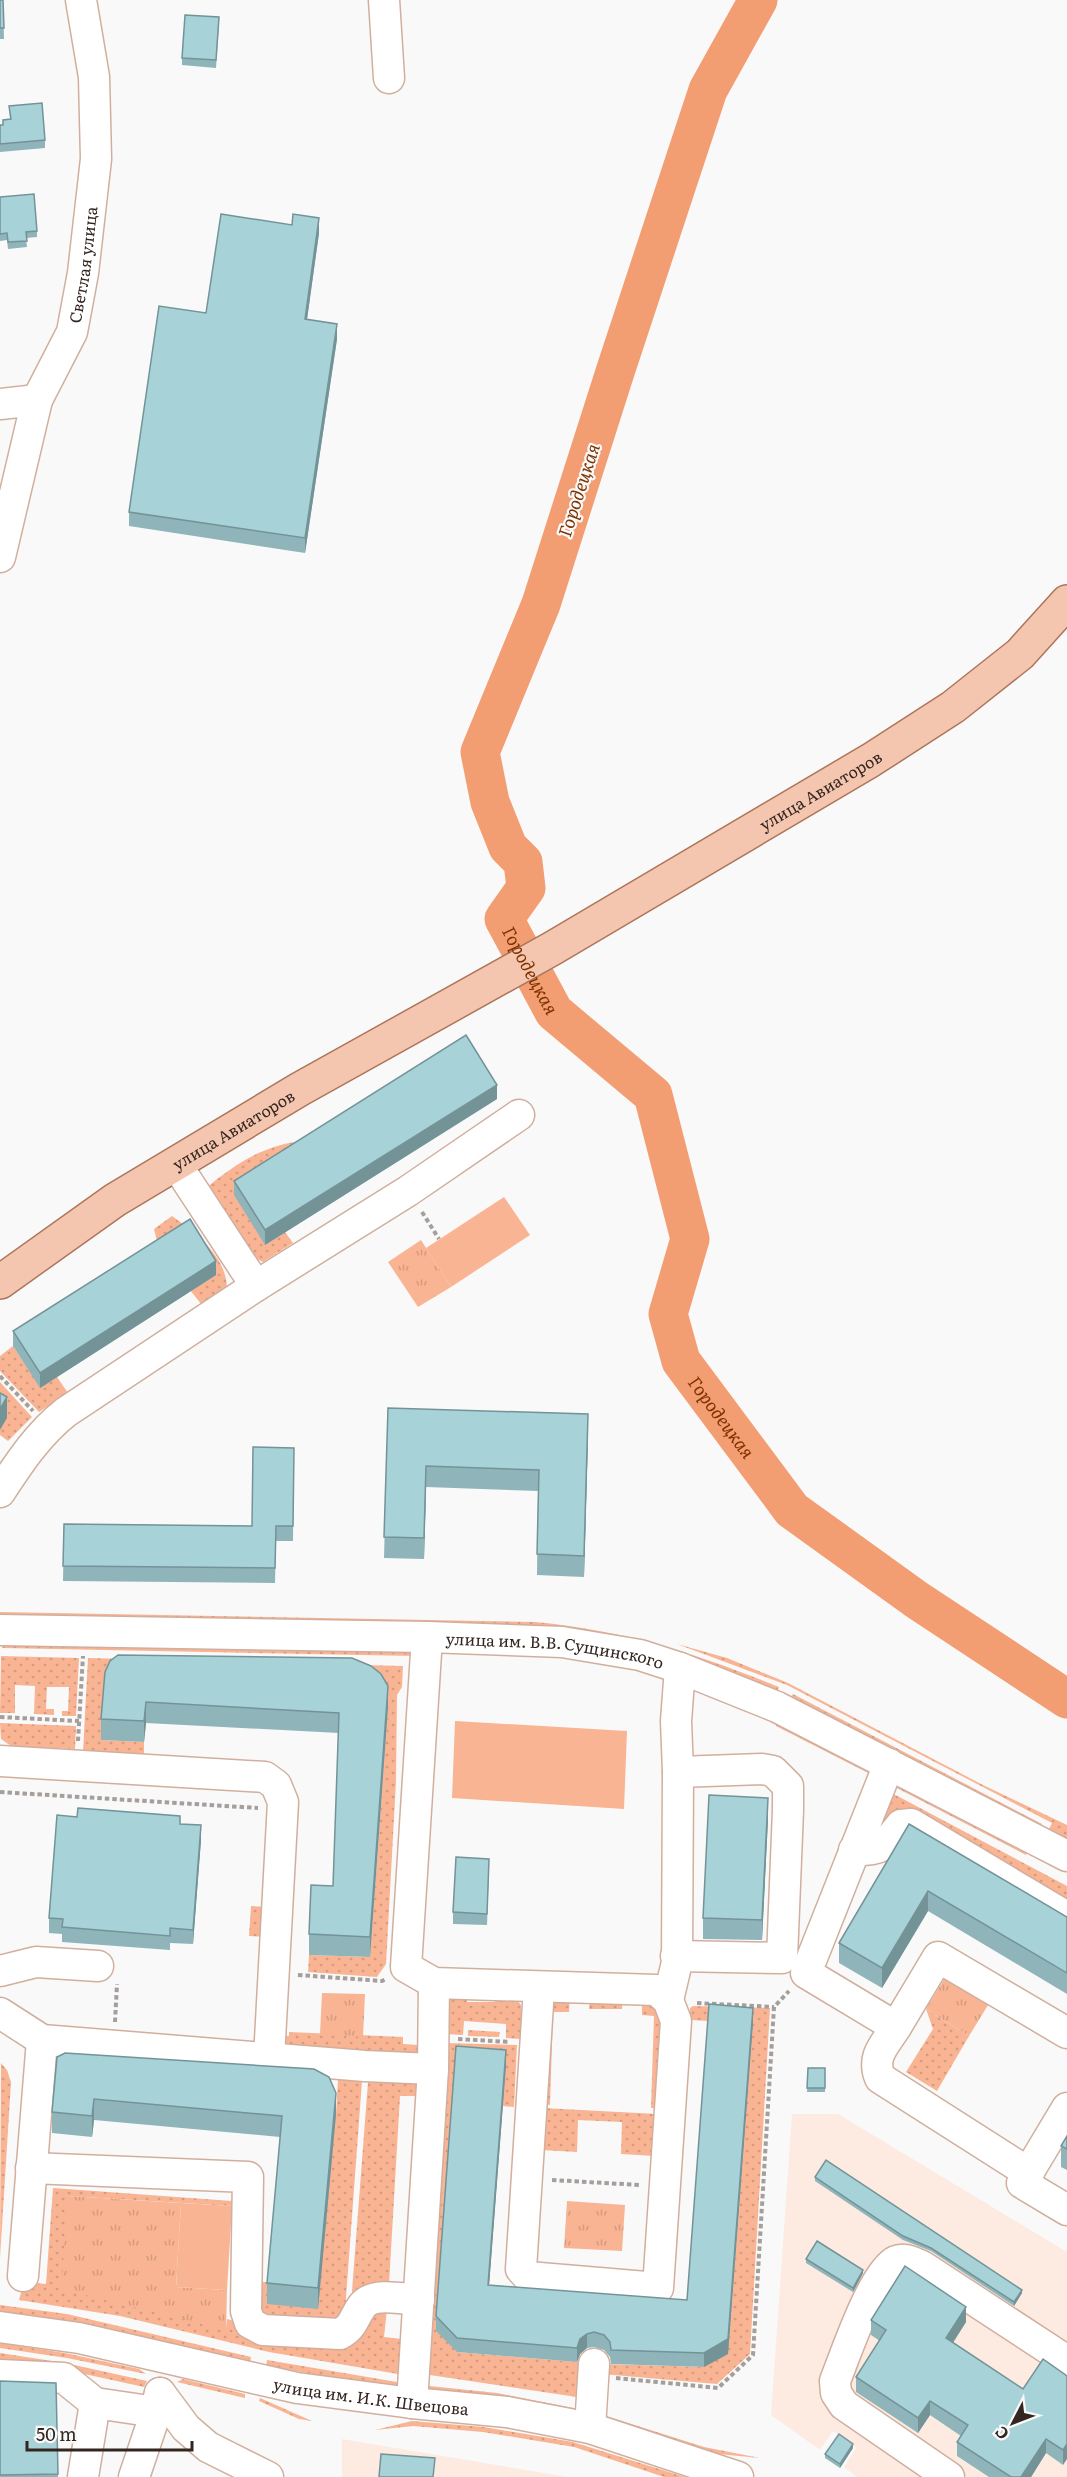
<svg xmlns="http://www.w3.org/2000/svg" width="1067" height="2477" viewBox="0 0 1067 2477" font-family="Literata,serif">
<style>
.built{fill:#fdebe2}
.grass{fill:url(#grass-dots)}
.park{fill:url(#park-tufts)}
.garden{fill:#f9b493}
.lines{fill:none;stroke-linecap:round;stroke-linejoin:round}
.river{stroke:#f39d73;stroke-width:39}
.minor-casing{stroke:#d1af9e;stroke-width:33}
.major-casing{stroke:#ad755a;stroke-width:36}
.path{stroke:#a59f9c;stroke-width:4;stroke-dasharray:4.5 3;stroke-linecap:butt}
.minor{stroke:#fff;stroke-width:30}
.major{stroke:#f5c6af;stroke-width:33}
.wall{fill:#8fb5ba}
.shaded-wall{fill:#749397}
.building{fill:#a6d2d8;stroke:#749397;stroke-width:1.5}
.labels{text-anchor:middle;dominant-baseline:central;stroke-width:4.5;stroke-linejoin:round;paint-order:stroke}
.street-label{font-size:16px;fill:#33251f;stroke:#f9f9f9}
.water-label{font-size:18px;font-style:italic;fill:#7f3300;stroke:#f9f9f9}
</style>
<defs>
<pattern id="grass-dots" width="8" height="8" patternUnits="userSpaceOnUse" patternTransform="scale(1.5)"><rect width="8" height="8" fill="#f9b493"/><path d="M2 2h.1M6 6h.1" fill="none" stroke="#d69b7e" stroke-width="1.8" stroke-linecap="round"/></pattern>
<pattern id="park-tufts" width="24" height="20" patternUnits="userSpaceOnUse" patternTransform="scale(1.5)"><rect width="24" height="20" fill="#f9b493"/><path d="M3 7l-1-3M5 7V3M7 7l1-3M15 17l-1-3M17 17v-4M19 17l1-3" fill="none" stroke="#d69b7e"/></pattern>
</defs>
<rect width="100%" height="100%" fill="#f9f9f9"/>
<g class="built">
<path d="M792 2114H838L1067 2252V2477H857L844 2467 856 2448 833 2431 820 2450 771 2415Z"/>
<path d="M342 2439 568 2477H342Z"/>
</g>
<g class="grass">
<path d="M308 1141 265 1245 285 1232 293 1243 263 1262 255 1258 205 1189C235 1164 268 1142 308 1141Z"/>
<path d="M172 1216C196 1233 226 1256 227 1288L202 1305 160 1253 154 1229Z"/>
<path d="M13 1346 40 1387 57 1377 68 1393 39 1412 0 1371V1356Z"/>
<path d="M0 1382 32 1417 8 1441 0 1435Z"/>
<path d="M0 1612 535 1622C623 1630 698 1654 779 1687L776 1694 703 1664 0 1618Z"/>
<path d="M5 1643 410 1652 415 1656 2 1648Z"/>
<path d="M677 1644 727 1658 788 1683 983 1785 1067 1825V1844L1047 1833 1052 1823 787 1685Z"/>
<path d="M1 1656 79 1658 76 1716H62V1711H68L69 1687H47L46 1709H54V1715L34 1714 35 1686 15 1685V1713H0Z"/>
<path d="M88 1658 403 1666 402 1687 397 1695 396 1781 386 1964 377 1977 308 1972 309 1955 370 1957 388 1707 118 1676 101 1740 144 1742V1755L83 1752Z"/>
<path d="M793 1694 1042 1824 1039 1829 789 1700Z"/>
<path d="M778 1721 874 1769V1776L776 1726Z"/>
<path d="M0 1723 76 1726 75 1749 11 1746 1 1739Z"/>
<path d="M893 1782 1029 1848 1026 1855 891 1785Z"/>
<path d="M888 1791 1067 1886V1903L912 1811 903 1809 883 1823 880 1821Z"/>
<path d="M251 1906 267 1907 265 1937 249 1936Z"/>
<path d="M570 1994 569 2012H553L550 2105 544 2104 549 2009 555 1998Z"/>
<path d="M467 1996V2002H495L496 1996 517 2000 521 2005V2039L506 2038V2024L464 2021 463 2035 444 2034 448 2001 456 1997Z"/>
<path d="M590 1997 622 1999V2009H589Z"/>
<path d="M642 1998 663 2013 657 2108H651L654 2016 642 2015Z"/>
<path d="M693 2006 770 2008 750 2354 717 2384 602 2374 603 2364 704 2367 709 2021 690 2020V2008Z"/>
<path d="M926 2009 969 2036 937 2091 906 2072 933 2029Z"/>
<path d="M468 2030 500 2032 499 2037 468 2036Z"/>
<path d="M289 2032 403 2037V2044L419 2045 418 2056 287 2051 281 2035 289 2036Z"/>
<path d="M444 2043 517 2045 514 2107 503 2106 457 2352 578 2362 577 2397 423 2374Z"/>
<path d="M1 2063 7 2070 11 2082 0 2258Z"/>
<path d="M338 2079 362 2081 345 2311 338 2319 265 2316 260 2312 258 2282H269L267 2304 336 2114Z"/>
<path d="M368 2082 418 2084 416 2096H400L389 2284C367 2284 365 2287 351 2304Z"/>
<path d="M543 2108 657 2114 655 2156 621 2154 622 2122 578 2120 577 2152 541 2150Z"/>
<path d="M53 2188 232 2201V2206L68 2196 226 2329 227 2319 238 2322 252 2333 370 2314 387 2309 384 2337 402 2339 398 2374 269 2352 120 2316 19 2300 24 2282 46 2284Z"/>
<path d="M0 2305 67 2314 251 2357 250 2363 65 2321 0 2312Z"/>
<path d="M0 2343 65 2353 139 2369 146 2374 67 2358 0 2348Z"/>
<path d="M0 2353 65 2363 147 2381 144 2387 66 2370 0 2359Z"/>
<path d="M267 2360 397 2382V2385L389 2387 266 2366Z"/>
<path d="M183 2379 245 2394V2398L177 2382Z"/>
<path d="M420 2385 497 2393 578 2409 575 2412 422 2390Z"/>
<path d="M260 2398 312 2421 299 2419 259 2401Z"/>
<path d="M600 2414 704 2447 760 2458 708 2453 604 2421Z"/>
<path d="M412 2421 484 2427 573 2442 685 2477H664L574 2447 483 2432 413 2426 375 2430Z"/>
</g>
<g class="park">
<path d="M421 1240 451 1287 418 1307 388 1262Z"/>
<path d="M946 1976 993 1997 969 2036 926 2009Z"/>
<path d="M322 1993 365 1994 363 2037 320 2034Z"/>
<path d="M68 2196 181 2203 176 2287 227 2290 226 2330 61 2289Z"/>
<path d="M567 2201 625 2205 622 2251 564 2248Z"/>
</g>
<g class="garden">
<path d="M504 1197 530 1235 451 1287 426 1248Z"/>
<path d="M455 1721 627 1731 624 1809 452 1798Z"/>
<path d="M181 2203 232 2206 227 2290 176 2287Z"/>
</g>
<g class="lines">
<path class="river" id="s1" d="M758 0 708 90 615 372 541 604 480 752 490 802 508 847 523 862 526 888 504 919 554 1012 653 1095 690 1239 668 1314 681 1361 792 1510 917 1600 1067 1699"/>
<g class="minor-casing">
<g id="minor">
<path d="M384 0 389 78"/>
<path d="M0 404 37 400"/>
<path id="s2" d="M0 557 37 400 72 332 83 273 96 159 94 77 81 0"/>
<path d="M176 1164 256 1286"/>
<path d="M0 1492C19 1463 38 1434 66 1412L256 1286 408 1191 519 1115"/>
<path id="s3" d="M0 1630 427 1637 562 1642 640 1655 680 1668 777 1707 1067 1856"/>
<path d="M427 1637 406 1967 434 1983 656 1990 668 2000 676 2021 658 2288 528 2277 521 2269 539 1988"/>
<path d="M0 1761 265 1777 276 1785 283 1802 269 2058"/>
<path d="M889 1764 806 1973 896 2027 938 1957 1067 2033"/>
<path d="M854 1850C882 1851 884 1846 901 1825L911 1824 1067 1917"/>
<path d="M676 1956 782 1958 788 1810V1786L773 1771 762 1769 678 1772"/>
<path d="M0 1971 36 1962 98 1966"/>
<path d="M668 2000 677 1962 678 1772 676 1721 680 1668"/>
<path d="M0 2013 42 2040 365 2066 433 2069 434 1983"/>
<path d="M896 2027C885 2045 871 2056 880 2078L1029 2173"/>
<path d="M1067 2108 1022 2183 1067 2210"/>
<path d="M31 2168 248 2177 246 2311 250 2323 263 2330 340 2334C354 2327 354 2316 363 2305 374 2292 404 2299 419 2300"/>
<path d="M23 2276 42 2040"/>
<path id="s4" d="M0 2327 79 2338 297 2388 412 2403 507 2412 590 2428 738 2477"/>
<path d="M0 2375 64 2378 95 2403"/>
<path d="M160 2393 186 2428 208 2447 268 2477"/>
<path d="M412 2403 433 2069"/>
<path d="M590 2428 594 2364"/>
<path d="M83 2477 95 2403 156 2412"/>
<path d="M134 2477 153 2421 160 2393"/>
<path d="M949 2477 844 2405 836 2393 835 2381C845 2356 873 2272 896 2261 905 2257 914 2263 922 2266L1067 2361"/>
</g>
</g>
<g class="major-casing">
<g id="major">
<path id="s5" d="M0 1282 115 1200 300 1089 553 948 871 760 953 707 1020 654 1067 602"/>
</g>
</g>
<g class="path">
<path d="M422 1212 439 1239"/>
<path d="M0 1376 33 1411"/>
<path d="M0 1717 79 1721"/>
<path d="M78 1741 83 1656"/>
<path d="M0 1792 258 1808"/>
<path d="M298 1975 382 1981 386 1979"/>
<path d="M697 2003 774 2007"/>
<path d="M115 2022 117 1984"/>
<path d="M458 2039 510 2042"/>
<path d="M552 2180 640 2185"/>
<path d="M616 2378 718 2388 753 2355 774 2007 789 1991"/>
</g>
<use href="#minor" class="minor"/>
<use href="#major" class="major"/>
</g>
<g class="wall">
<path d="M0 0H3L4 39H0Z"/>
<path d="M219 24 216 68 182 65V58Z"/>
<path d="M9 106 45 140V148L0 152V125H3V120L10 119Z"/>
<path d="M0 197 37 231V237L26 238 27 247 8 249 7 240 0 241Z"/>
<path d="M319 233 307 319 337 339 305 553 129 526V512L206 313Z"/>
<path d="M497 1099 265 1245 234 1195V1181Z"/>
<path d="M216 1275 40 1388 13 1346V1331Z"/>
<path d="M388 1408 588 1435 584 1577 537 1575 538 1491 426 1487 424 1559 384 1558Z"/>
<path d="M294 1448 293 1541H276L275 1583 63 1581 64 1524 252 1526Z"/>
<path d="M105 1672 388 1707 370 1957 309 1955V1934L333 1886 339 1733 146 1723 144 1742 101 1740V1719Z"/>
<path d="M768 1819 762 1940 703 1939V1918Z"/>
<path d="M180 1824 201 1840 193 1944 170 1943V1950L62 1942V1934L49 1933V1918Z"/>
<path d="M909 1824 1067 1917V1994L928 1911 882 1988 839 1963V1943Z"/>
<path d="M489 1871 487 1925 453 1924V1912Z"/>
<path d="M753 2022 728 2354 704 2367 611 2364 610 2357 604 2350 594 2347 587 2348 580 2354 577 2362 457 2352 436 2331V2316L506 2065 489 2285 687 2300Z"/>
<path d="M57 2057 336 2114 318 2309 267 2304V2283L280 2137 94 2120 92 2137 52 2133V2112Z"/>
<path d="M808 2068H825V2092H807Z"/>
<path d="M1067 2136V2170L1061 2167V2146Z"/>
<path d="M815 2177 1022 2293 1014 2306 931 2251 903 2240 815 2181Z"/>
<path d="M806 2259 863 2273 853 2292 806 2263Z"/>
<path d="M871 2320 966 2322 953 2343 1023 2389 1067 2376 1063 2465 1046 2453 1031 2477H989L957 2456V2442L961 2436 930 2415 918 2433 856 2392V2377L880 2341 871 2335Z"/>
<path d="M0 2381 56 2383 58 2477H0Z"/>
<path d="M853 2448 840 2468 825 2458V2454Z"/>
</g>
<g class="shaded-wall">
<path d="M319 218V233L305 334V319Z"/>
<path d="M337 324V339L305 553V538Z"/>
<path d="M497 1085V1099L265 1245V1230Z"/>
<path d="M216 1261V1275L40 1388V1373Z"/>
<path d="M7 1397V1418L0 1430V1409Z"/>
<path d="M588 1414V1435L584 1577V1556Z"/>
<path d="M426 1466V1487L424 1559V1538Z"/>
<path d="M388 1686V1707L370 1957V1937Z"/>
<path d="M146 1702V1723L144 1742V1721Z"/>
<path d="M768 1798V1819L762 1940V1920Z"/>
<path d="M201 1825V1840L193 1944V1930Z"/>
<path d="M928 1891V1911L882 1988V1968Z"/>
<path d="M753 2008V2022L728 2354 704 2367V2353Z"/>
<path d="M506 2050V2065L488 2300V2285Z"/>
<path d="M336 2093V2114L318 2309V2288Z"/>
<path d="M94 2099V2120L92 2137V2116Z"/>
<path d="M863 2270V2273L853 2292V2288Z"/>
<path d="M1022 2290V2293L1014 2306V2302Z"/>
<path d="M966 2307V2322L946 2353V2338Z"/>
<path d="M587 2334V2348L580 2354 577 2362V2348L580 2339Z"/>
<path d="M930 2401V2415L918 2433V2418Z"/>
<path d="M1046 2439V2453L1031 2477H1021Z"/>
<path d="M853 2444V2448L840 2468V2464Z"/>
<path d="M1067 2444V2459L1063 2465V2450Z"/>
</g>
<g class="building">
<path d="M0 0H3L4 28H0Z"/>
<path d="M185 15 219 17 216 60 182 58Z"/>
<path d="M42 103 45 140 0 144V125H3V120L11 119 9 106Z"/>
<path d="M34 194 37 231 26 232 27 241 8 242 7 233 0 234V197Z"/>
<path d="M221 214 292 225 293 214 319 218 305 319 337 324 305 538 129 512 159 306 206 313Z"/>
<path d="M466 1035 497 1085 265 1230 234 1181Z"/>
<path d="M190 1219 216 1261 40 1373 13 1331Z"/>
<path d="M0 1393 7 1397 0 1409Z"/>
<path d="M388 1408 588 1414 584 1556 537 1554 539 1470 426 1466 424 1538 384 1537Z"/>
<path d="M253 1447 294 1448 293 1526H276L275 1568 63 1566 64 1524 252 1526Z"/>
<path d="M118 1655 352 1658 371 1666 381 1674 388 1686 370 1937 309 1934 311 1885 333 1886 339 1713 146 1702 144 1721 101 1719 105 1672 110 1661Z"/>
<path d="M709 1795 768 1798 762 1920 703 1918Z"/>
<path d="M78 1808 180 1816V1824L201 1825 193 1930 170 1928V1936L62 1927 63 1919 49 1918 57 1815 77 1817Z"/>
<path d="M909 1824 1067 1917V1973L928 1891 882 1968 839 1943Z"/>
<path d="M456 1857 489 1859 487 1914 453 1912Z"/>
<path d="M709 2004 753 2008 728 2339 704 2353 611 2350 610 2342 604 2335 594 2332 587 2334 580 2339 577 2348 457 2338 436 2316 456 2046 506 2050 488 2285 687 2300Z"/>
<path d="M65 2053 314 2069 329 2077 336 2093 318 2288 267 2283 282 2116 94 2099 92 2116 52 2112 57 2057Z"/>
<path d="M808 2068H825V2088H807Z"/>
<path d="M1067 2136V2149L1061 2146Z"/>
<path d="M826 2160 1022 2290 1014 2302 931 2248 903 2236 815 2177Z"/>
<path d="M817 2241 863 2270 853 2288 806 2259Z"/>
<path d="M905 2266 966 2307 946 2338 1023 2389 1043 2359 1067 2376V2444L1063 2450 1046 2439 1021 2477H1011L957 2442 968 2425 930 2401 918 2418 856 2377 886 2330 871 2320Z"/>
<path d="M0 2381 56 2383 58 2474 0 2475Z"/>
<path d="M839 2434 853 2444 840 2464 825 2454Z"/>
<path d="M381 2454 435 2458 433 2477H379Z"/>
</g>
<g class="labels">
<g class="street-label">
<text stroke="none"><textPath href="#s2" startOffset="306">Светлая улица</textPath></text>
<text stroke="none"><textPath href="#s5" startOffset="957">улица Авиаторов</textPath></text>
<text stroke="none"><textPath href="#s5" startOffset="279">улица Авиаторов</textPath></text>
<text stroke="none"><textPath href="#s3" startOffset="556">улица им. В.В. Сущинского</textPath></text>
<text stroke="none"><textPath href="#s4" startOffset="378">улица им. И.К. Швецова</textPath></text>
</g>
<g class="water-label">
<text transform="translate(578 490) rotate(-72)">Городецкая</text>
<text stroke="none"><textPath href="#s1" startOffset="1046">Городецкая</textPath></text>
<text stroke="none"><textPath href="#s1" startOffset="1568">Городецкая</textPath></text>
</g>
</g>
<g transform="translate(1013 2423) rotate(228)" stroke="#f9f9f9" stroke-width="4.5" paint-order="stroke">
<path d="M0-4.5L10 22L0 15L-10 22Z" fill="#33251f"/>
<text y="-9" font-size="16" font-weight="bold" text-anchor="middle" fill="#33251f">С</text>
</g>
<path d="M27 2441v9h165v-9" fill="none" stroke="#33251f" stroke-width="3"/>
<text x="36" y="2441" font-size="18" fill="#33251f" stroke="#f9f9f9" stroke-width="4.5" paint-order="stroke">50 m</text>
</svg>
